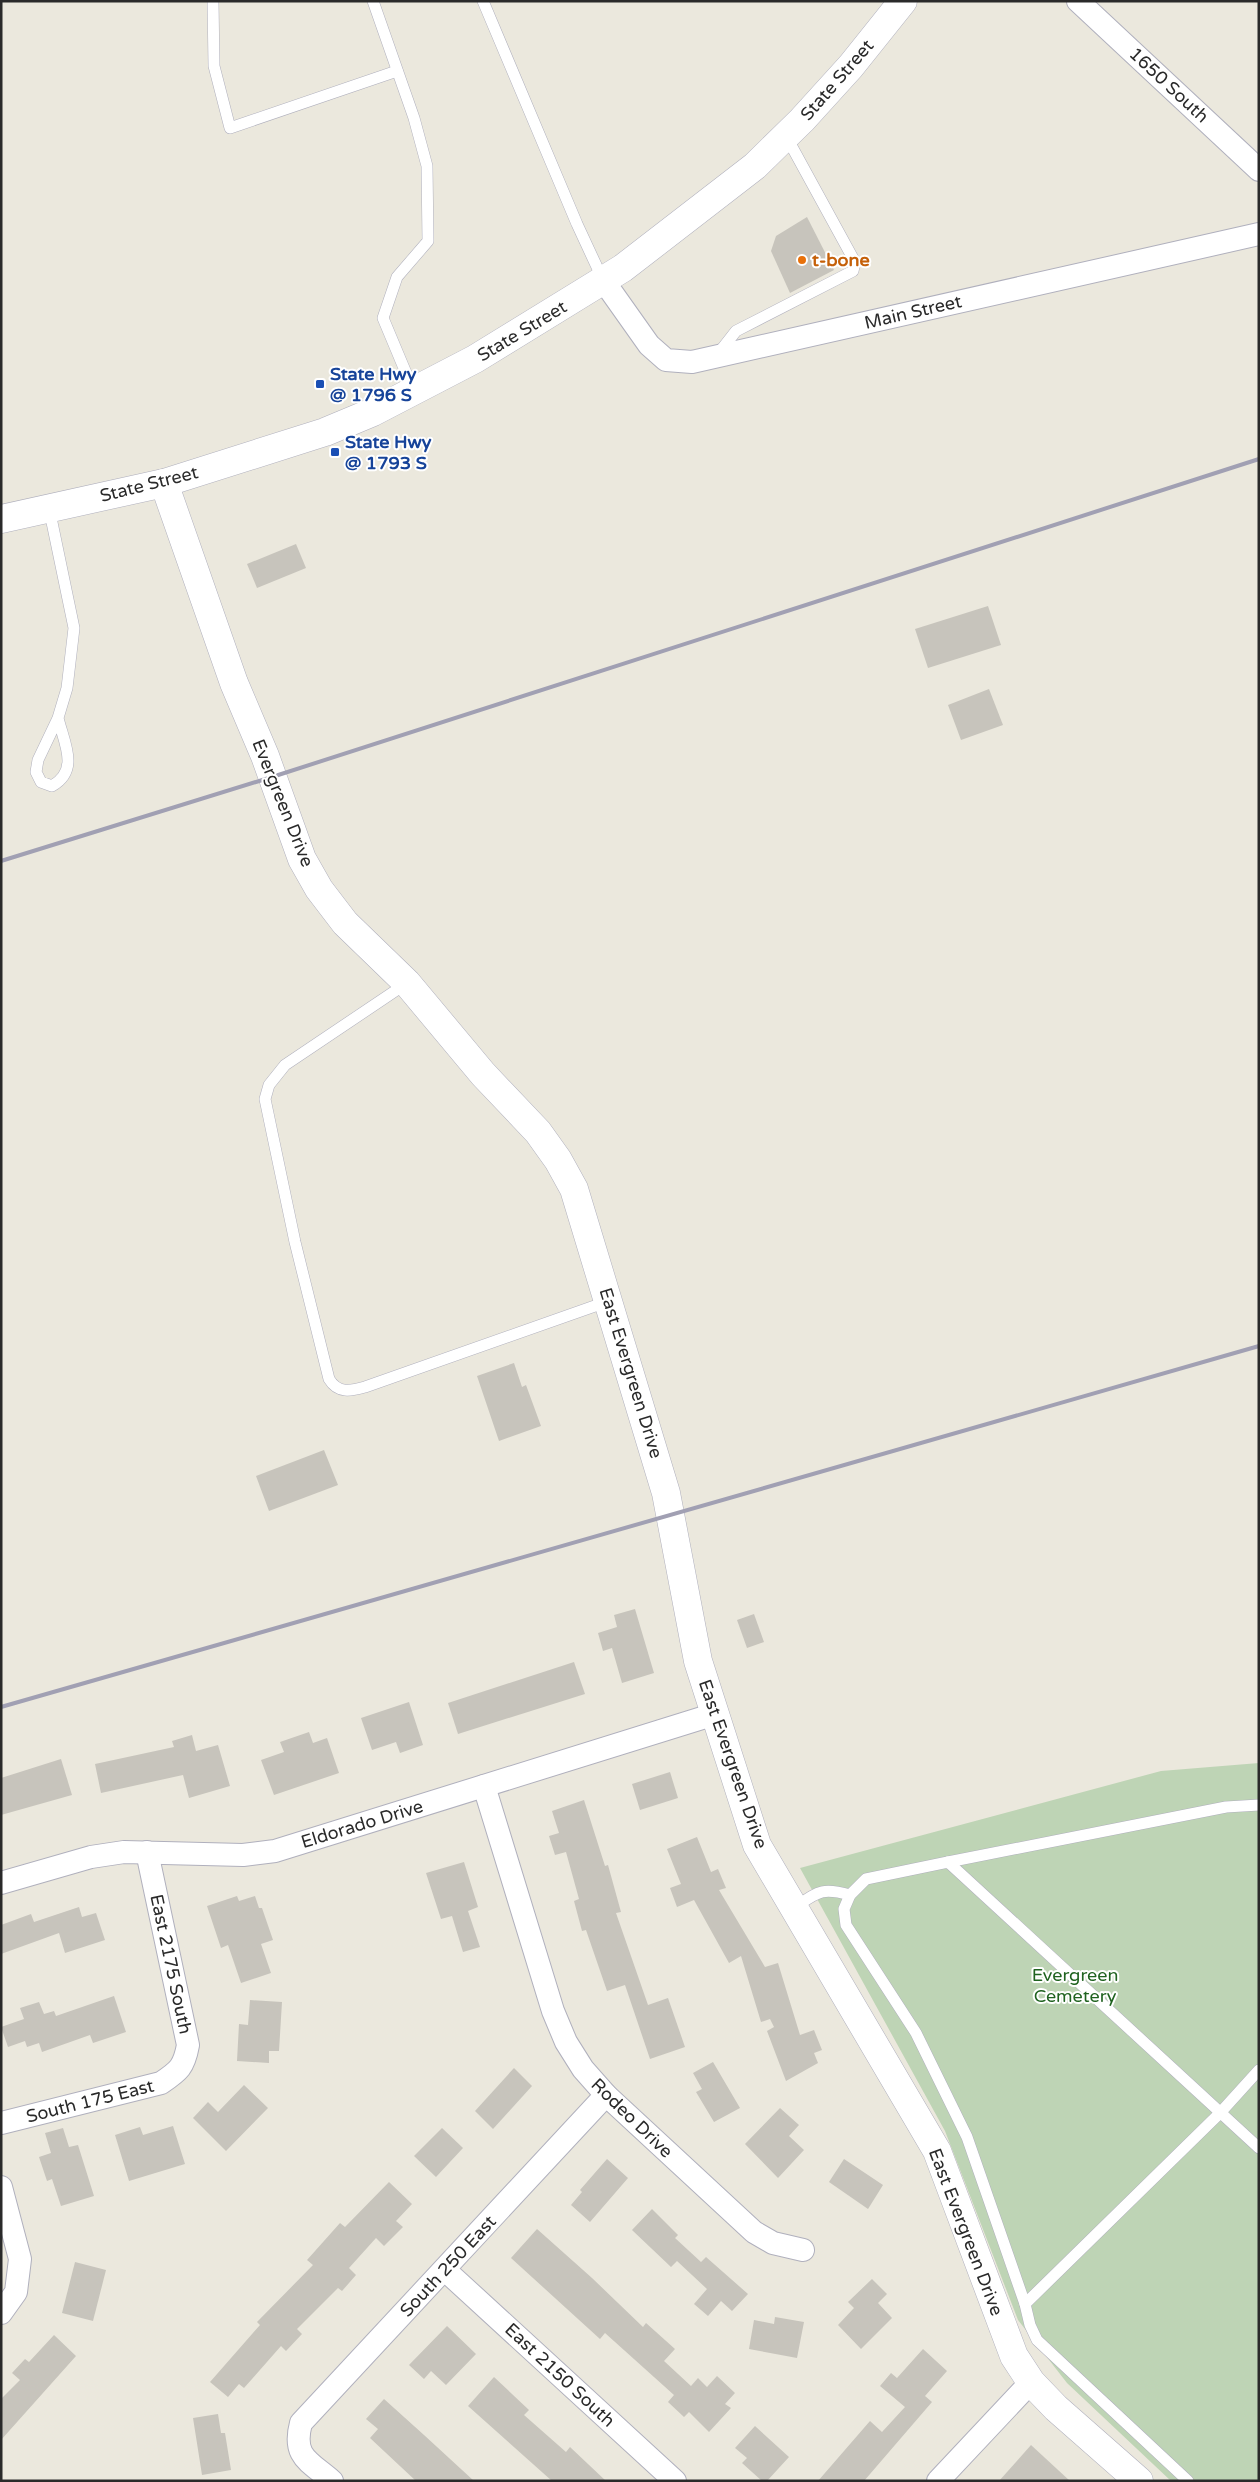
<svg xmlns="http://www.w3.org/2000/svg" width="1260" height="2482" viewBox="0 0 1260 2482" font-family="'Varela Round',sans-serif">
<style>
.cemetery{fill:#bed4b5}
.building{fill:#c7c4bc}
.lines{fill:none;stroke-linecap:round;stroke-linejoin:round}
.service-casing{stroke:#b0b0bd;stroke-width:12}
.minor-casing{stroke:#b0b0bd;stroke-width:24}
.tertiary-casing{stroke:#b0b0bd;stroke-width:29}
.secondary-casing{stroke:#b0b0bd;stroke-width:29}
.service{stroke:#fff;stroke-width:11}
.minor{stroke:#fff;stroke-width:22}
.tertiary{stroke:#fff;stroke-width:28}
.secondary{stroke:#fff;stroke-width:28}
.rail{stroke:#a1a0b3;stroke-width:4}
.food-dot{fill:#e8710a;stroke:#fff;stroke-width:2}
.transit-dot{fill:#1a4fb4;stroke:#fff;stroke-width:2}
.labels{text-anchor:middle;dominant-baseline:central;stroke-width:4;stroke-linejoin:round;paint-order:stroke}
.street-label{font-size:18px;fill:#2a2a2a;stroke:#fff}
.food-label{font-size:18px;font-weight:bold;fill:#c56008;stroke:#fff;text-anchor:start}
.transit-label{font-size:18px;font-weight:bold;fill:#164399;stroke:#fff;text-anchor:start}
.park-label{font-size:18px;fill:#1f621f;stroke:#fff}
</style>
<rect width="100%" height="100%" fill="#ebe8dd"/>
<path class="cemetery" d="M1259 1763V2481H1171L1067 2383 1018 2320 945 2131 800 1868 1161 1771Z"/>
<g class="building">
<path d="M807 217 834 270 790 293 771 251 776 236Z"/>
<path d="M296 544 306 568 257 588 247 564Z"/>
<path d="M988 606 1001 645 928 668 915 629Z"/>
<path d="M989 689 1003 725 961 740 948 705Z"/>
<path d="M514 1363 522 1387 526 1385 541 1426 499 1441 477 1376Z"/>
<path d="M324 1450 338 1485 269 1511 256 1476Z"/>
<path d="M635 1609 654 1673 622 1683 612 1648 603 1651 598 1633 617 1627 614 1615Z"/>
<path d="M754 1614 764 1642 747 1648 737 1620Z"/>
<path d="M574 1662 585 1694 458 1734 448 1703Z"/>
<path d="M409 1702 423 1745 400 1753 396 1742 372 1750 361 1718Z"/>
<path d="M309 1732 313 1743 327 1738 339 1773 274 1795 261 1760 284 1752 280 1742Z"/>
<path d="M192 1735 196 1751 218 1745 230 1786 189 1798 183 1775 101 1793 95 1764 174 1747 172 1741Z"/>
<path d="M61 1759 72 1795 1 1815V1778Z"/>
<path d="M670 1772 678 1798 640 1810 632 1784Z"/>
<path d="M584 1800 605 1866 608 1865 621 1912 616 1913 648 2005 668 1998 685 2047 650 2059 625 1985 607 1991 586 1930 582 1931 574 1901 579 1899 566 1852 555 1855 549 1836 559 1833 552 1811Z"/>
<path d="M697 1837 711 1872 718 1869 726 1888 719 1890 765 1967 778 1963 800 2035 814 2030 822 2050 814 2053 818 2063 786 2081 767 2031 774 2027 770 2019 761 2022 741 1956 729 1963 694 1900 677 1907 670 1888 681 1884 667 1849Z"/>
<path d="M464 1862 478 1907 468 1911 480 1947 463 1952 452 1916 441 1919 426 1873Z"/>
<path d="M237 1896 239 1901 255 1896 259 1908H262L273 1940 261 1944 271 1973 241 1983 228 1945 221 1948 207 1906Z"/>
<path d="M79 1907 82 1917 96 1913 105 1940 65 1953 59 1933 1 1954V1925L31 1914 34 1922Z"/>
<path d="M114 1996 126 2032 93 2043 90 2035 42 2052 39 2043 27 2047 25 2041 8 2047 1 2027 24 2019 20 2008 39 2002 44 2014 54 2011 56 2016Z"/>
<path d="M250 2000 282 2002 279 2051H269V2063L237 2061 239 2024 248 2025Z"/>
<path d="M713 2062 740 2108 714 2122 696 2092 702 2089 693 2073Z"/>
<path d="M514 2068 532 2086 493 2129 475 2111Z"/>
<path d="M244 2085 268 2108 226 2151 193 2118 208 2102 218 2112Z"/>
<path d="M780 2108 799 2125 789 2136 804 2150 778 2178 745 2144Z"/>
<path d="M173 2126 185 2164 129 2181 115 2135 140 2127 143 2135Z"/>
<path d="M63 2128 69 2147 78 2145 94 2196 61 2206 52 2179 47 2181 39 2157 51 2153 45 2133Z"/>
<path d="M442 2128 463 2148 436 2177 414 2156Z"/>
<path d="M607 2159 628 2178 590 2222 571 2205 582 2192 580 2190Z"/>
<path d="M844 2159 883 2185 868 2209 829 2182Z"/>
<path d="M389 2182 412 2204 396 2221 403 2227 384 2246 376 2238 349 2268 356 2275 342 2291 338 2288 297 2329 302 2334 286 2351 281 2346 244 2388 239 2384 228 2397 210 2382 260 2325 257 2322 313 2265 307 2260 340 2223 345 2227Z"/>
<path d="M652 2209 678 2235 675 2238 701 2262 706 2257 748 2294 732 2311 721 2301 708 2316 694 2304 707 2289 677 2261 671 2267 632 2230Z"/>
<path d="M537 2229 592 2278 643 2327 646 2323 675 2349 664 2361 691 2386 698 2378 707 2387 717 2376 735 2393 725 2404 731 2408 709 2432 689 2412 684 2417 668 2402 674 2395 605 2333 600 2339 511 2258Z"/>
<path d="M75 2262 106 2270 93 2321 62 2313Z"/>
<path d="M872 2279 887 2294 878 2303 892 2318 861 2349 838 2325 854 2308 848 2302Z"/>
<path d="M775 2317 804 2322 797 2358 749 2349 754 2320 774 2324Z"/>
<path d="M447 2326 476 2354 446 2385 431 2371 424 2379 409 2365Z"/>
<path d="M54 2335 76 2356 1 2440V2399L20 2380 12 2373 25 2359 29 2362Z"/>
<path d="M923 2349 947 2371 925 2396 932 2402 864 2481H818L870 2421 882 2432 905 2407 880 2386 891 2373 897 2378Z"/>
<path d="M494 2377 529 2410 524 2415 566 2452 570 2447 606 2481H552L468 2406Z"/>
<path d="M384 2399 424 2435 474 2481H416L370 2438 378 2429 366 2419Z"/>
<path d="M218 2414 221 2433H225L231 2470 202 2475 193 2418Z"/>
<path d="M755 2426 789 2457 767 2481H762L742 2463 747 2458 735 2448Z"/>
<path d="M1031 2445 1070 2481H999Z"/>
</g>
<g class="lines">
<g class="service-casing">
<g id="service">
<path d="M213 1 214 66 230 128 397 71"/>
<path d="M373 1 414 118 427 166 428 241 397 277 383 318 414 392"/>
<path d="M483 1 577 224 603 280"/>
<path d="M718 354 736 331 853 271 855 262 786 136"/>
<path d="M49 508 74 628 67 688 58 718 38 760 36 772 41 782 52 786C80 770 64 743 58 718"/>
<path d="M407 983 285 1065 269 1085 265 1099 295 1242 329 1379C338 1394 351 1391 365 1387L609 1301"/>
<path d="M948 1862 1226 1807 1259 1805"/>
<path d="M794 1908C818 1892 821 1887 850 1895"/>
<path d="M1025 2304 1220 2113 1259 2070"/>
<path d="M1188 2481 1037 2340 1030 2325 1025 2304 967 2137 916 2033 846 1925 844 1909 850 1895 866 1879 948 1862 1259 2148"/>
</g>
</g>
<g class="minor-casing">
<g id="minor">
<path d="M1078 1 1259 170"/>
<path d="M603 280 649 345 666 360 692 362 1259 234"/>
<path d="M484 1786 553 2011 566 2042 583 2069 606 2095 754 2232 773 2243 803 2250"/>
<path d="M1 1883 91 1857 124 1852 243 1855 275 1851 715 1714"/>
<path d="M1 2123 161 2083C179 2071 184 2067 188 2045L147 1852"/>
<path d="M1 2187 20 2259 16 2292 1 2313"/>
<path d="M445 2270 675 2481"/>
<path d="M332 2481C309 2461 292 2457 301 2423L606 2095"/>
<path d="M938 2481 1031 2382"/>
</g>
</g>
<g class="tertiary-casing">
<path id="tertiary" d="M164 483 234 683 265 756 302 859 319 889 345 923 407 983 483 1074 538 1132 558 1160 574 1189 666 1493 698 1661 757 1845 937 2151 1014 2356 1031 2382 1056 2408 1139 2481"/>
</g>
<g class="secondary-casing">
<path id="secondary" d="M1 519 164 483 325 432 373 412 475 359 623 268 755 166 802 120 851 66 903 1"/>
</g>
<use href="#service" class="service"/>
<use href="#minor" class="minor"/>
<use href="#tertiary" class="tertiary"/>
<use href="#secondary" class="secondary"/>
<g class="rail">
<path d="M1 861 272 777 1259 459"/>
<path d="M1 1707 1259 1346"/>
</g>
</g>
<circle class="food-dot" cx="802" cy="260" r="5"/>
<g class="transit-dot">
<rect x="315" y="379" width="10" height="10" rx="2.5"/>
<rect x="330" y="447" width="10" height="10" rx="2.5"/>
</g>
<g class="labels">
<g class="street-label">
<text transform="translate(837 80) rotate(-49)">State Street</text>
<text transform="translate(1169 85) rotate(43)">1650 South</text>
<text transform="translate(913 312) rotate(-13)">Main Street</text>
<text transform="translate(522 331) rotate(-31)">State Street</text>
<text transform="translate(149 484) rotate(-14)">State Street</text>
<text transform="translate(283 803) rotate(68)">Evergreen Drive</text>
<text transform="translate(631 1373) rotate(73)">East Evergreen Drive</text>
<text transform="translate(733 1764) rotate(71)">East Evergreen Drive</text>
<text transform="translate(362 1824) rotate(-17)">Eldorado Drive</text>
<text transform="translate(171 1964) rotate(78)">East 2175 South</text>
<text transform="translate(90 2101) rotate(-14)">South 175 East</text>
<text transform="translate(632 2118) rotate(44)">Rodeo Drive</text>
<text transform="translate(966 2232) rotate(69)">East Evergreen Drive</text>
<text transform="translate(448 2266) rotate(-47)">South 250 East</text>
<text transform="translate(560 2375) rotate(43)">East 2150 South</text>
</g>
<g class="food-label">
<text x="812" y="260">t-bone</text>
</g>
<g class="transit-label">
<text x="330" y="374">State Hwy<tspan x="330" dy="21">@ 1796 S</tspan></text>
<text x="345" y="442">State Hwy<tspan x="345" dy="21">@ 1793 S</tspan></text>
</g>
<g class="park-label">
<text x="1075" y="1975">Evergreen<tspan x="1075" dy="21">Cemetery</tspan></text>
</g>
</g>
<rect width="1260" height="2482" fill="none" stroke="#2a2a2a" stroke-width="5"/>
</svg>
